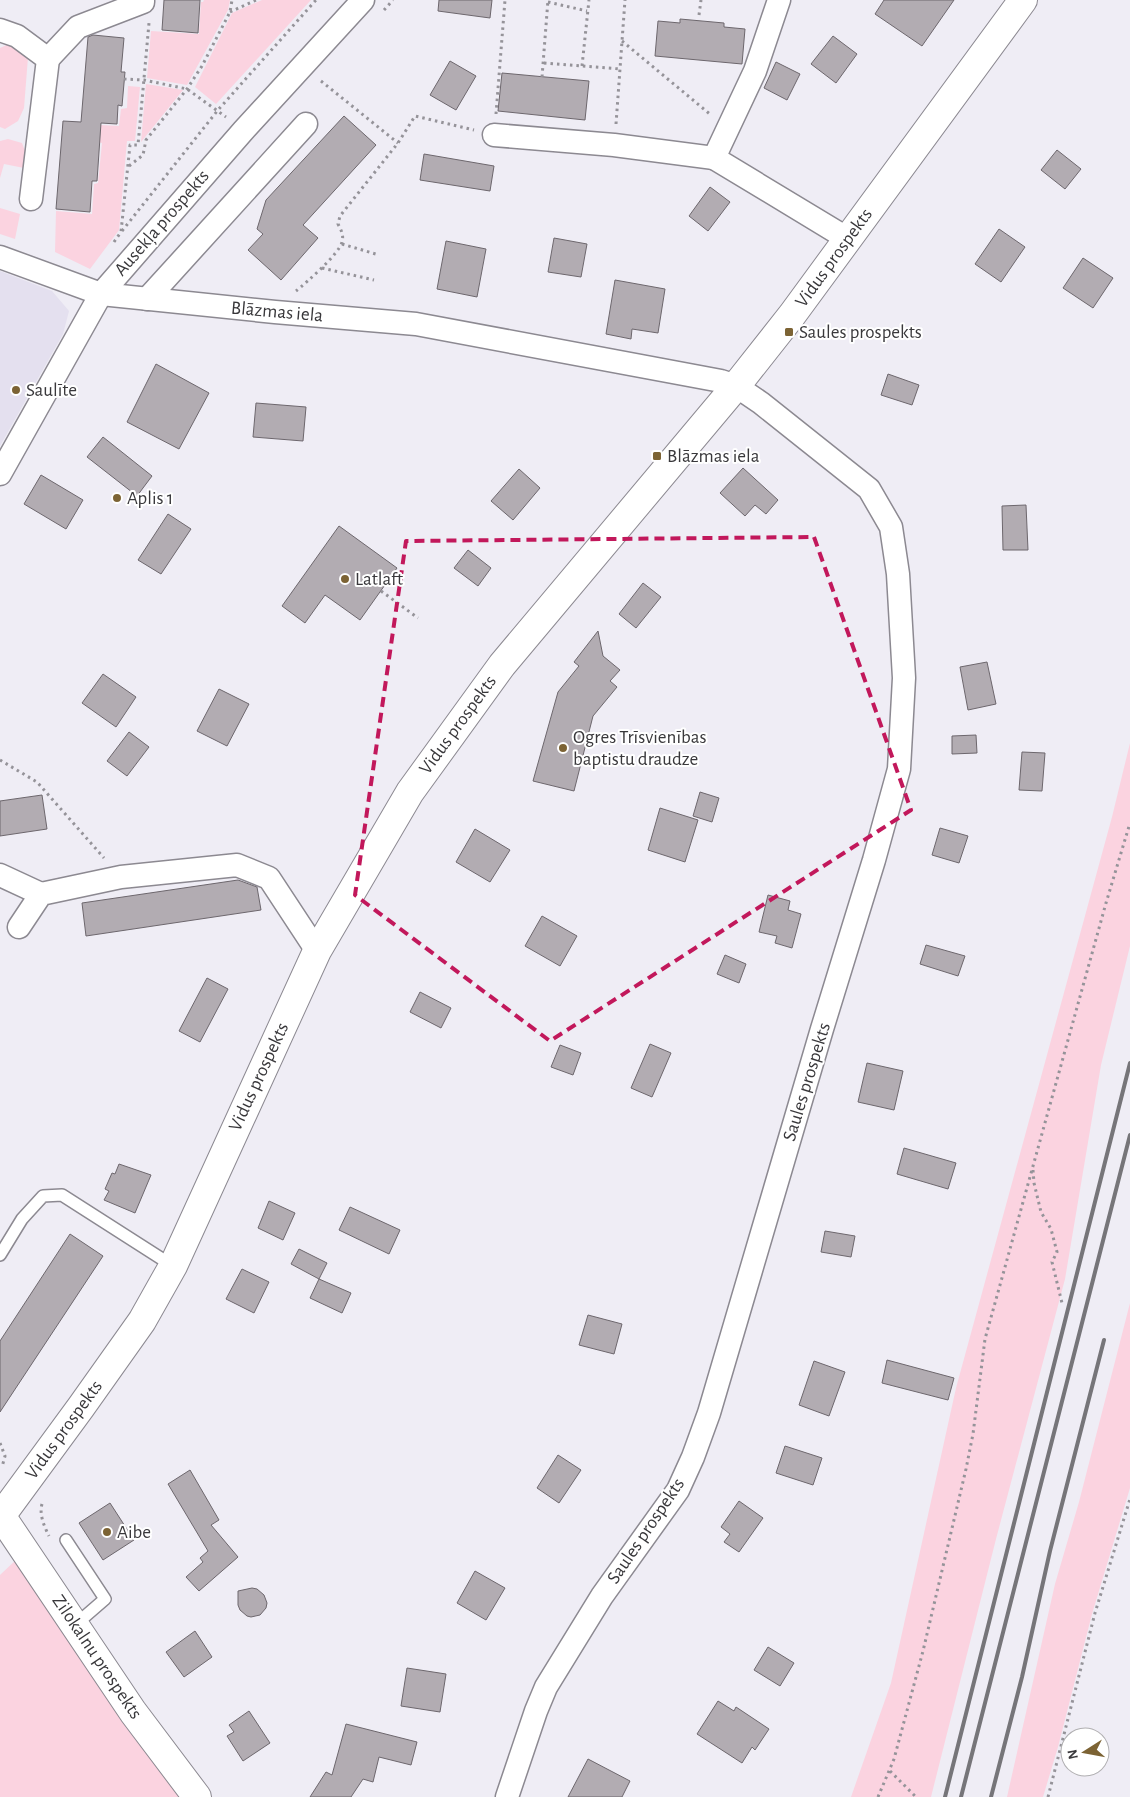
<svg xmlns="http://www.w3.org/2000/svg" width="1130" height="1797" viewBox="0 0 1130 1797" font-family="'Alegreya Sans',sans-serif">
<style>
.built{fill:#e4e0ef}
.green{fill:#fbd3e0}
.building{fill:#b2acb2;stroke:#6d676d}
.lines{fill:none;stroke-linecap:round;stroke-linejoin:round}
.lane-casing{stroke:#8c8991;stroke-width:14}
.street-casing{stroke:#8c8991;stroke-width:25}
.secondary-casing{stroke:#8c8991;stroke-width:30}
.path{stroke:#959399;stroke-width:3;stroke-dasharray:2.5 4;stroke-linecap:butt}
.lane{stroke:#fff;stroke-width:11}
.street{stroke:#fff;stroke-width:22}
.secondary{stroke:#fff;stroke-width:28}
.rail{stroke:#767579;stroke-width:4}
.marked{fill:none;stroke:#c2185b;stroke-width:4;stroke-dasharray:10 6;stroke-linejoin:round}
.poi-dot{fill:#7c6334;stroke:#fff;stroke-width:2}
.labels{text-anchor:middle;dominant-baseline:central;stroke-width:4;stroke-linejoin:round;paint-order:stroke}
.street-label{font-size:19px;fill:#39383b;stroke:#fff}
.poi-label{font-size:19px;fill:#39383b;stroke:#fff;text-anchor:start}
</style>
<rect width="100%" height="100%" fill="#efedf5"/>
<path class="built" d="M0 271 52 291 69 311 63 334 0 446Z"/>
<g class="green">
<path d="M204 0H230L228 10 187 85 147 78 151 31 199 34 201 2H203Z"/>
<path d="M262 0H311L216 104 195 87 232 13Z"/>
<path d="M11 43 28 57 24 108 18 121 5 129 0 127V48Z"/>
<path d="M146 84 183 90 141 142Z"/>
<path d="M128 86 140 87 135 141H127L119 230 90 269 55 252 56 211 92 214 94 184 98 183 102 143 97 142 99 125 119 126 121 109 127 108Z"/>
<path d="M8 139 22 143 26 154 24 168 4 164 0 178V141Z"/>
<path d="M0 208 20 214 15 239 0 234Z"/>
<path d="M1130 743V946L1101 1065 1065 1279 996 1539 931 1797H851L891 1683 956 1388 1112 817Z"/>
<path d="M1130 1303V1488L1092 1614 1058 1747 1043 1797H1007L1055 1584 1079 1502Z"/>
<path d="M17 1559 183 1797H0V1575Z"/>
</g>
<g class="building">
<path d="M164 0H200L198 33 162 30Z"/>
<path d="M439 0H492L490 18 438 11Z"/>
<path d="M884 0H954L922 46 875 14Z"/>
<path d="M680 19 724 23V27L745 29 742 64 655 56 658 21 680 23Z"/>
<path d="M93 35 124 38 121 72H125L122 106 118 105 117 124 101 123 97 181H92L90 212 56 209 63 121 81 122 88 37Z"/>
<path d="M833 36 857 54 836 83 811 64Z"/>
<path d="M450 61 476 76 456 110 430 95Z"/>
<path d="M776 62 800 74 787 100 764 88Z"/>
<path d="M502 73 589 81 585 120 498 111Z"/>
<path d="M344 116 376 145 303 225 318 238 281 280 248 250 263 234 257 229 266 200Z"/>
<path d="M1057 150 1081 169 1065 189 1041 170Z"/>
<path d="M424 154 494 166 490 191 420 180Z"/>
<path d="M710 187 730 202 708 231 689 216Z"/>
<path d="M999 229 1025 247 1001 282 975 264Z"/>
<path d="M554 238 587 244 581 277 548 272Z"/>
<path d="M446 241 486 249 477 297 437 289Z"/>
<path d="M1083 258 1113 278 1093 308 1063 288Z"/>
<path d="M615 280 665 289 658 333 632 329 631 339 606 334Z"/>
<path d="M156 364 209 393 179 449 127 422Z"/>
<path d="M888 374 919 385 912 405 881 395Z"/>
<path d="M256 403 306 407 303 441 253 437Z"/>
<path d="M103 437 152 476 137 496 87 457Z"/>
<path d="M743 468 778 500 766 514 755 505 745 516 720 493Z"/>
<path d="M519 469 540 488 513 520 491 501Z"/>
<path d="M41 475 83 500 66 529 24 504Z"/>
<path d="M1026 505 1028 550H1003L1002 506Z"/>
<path d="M168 514 191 529 161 574 138 560Z"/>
<path d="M339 526 397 568 360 620 325 595 305 623 282 606Z"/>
<path d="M468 550 491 568 478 586 454 568Z"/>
<path d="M643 583 661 597 636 628 619 614Z"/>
<path d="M598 631 603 656 620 670 610 681 617 687 593 716 574 791 533 781 558 692 579 666 574 662Z"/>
<path d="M987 662 996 704 968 710 960 667Z"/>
<path d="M103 674 136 697 116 727 82 703Z"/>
<path d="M219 689 249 704 227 746 197 731Z"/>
<path d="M129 732 149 747 127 776 107 761Z"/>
<path d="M976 735 977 753 952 754V736Z"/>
<path d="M1022 752 1045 753 1042 791 1019 790Z"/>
<path d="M700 792 719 798 712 822 693 816Z"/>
<path d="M42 795 47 829 0 836V801Z"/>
<path d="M660 808 698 820 685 862 648 850Z"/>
<path d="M940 828 968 836 959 863 932 855Z"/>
<path d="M475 829 510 850 490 882 456 862Z"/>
<path d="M238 880 257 887 261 910 86 936 82 903Z"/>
<path d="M768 895 790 901 788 910 801 914 792 948 775 943 777 936 759 932Z"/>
<path d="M542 916 577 936 560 966 525 946Z"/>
<path d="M926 945 965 956 958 976 920 964Z"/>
<path d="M725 955 746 964 739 983 717 974Z"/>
<path d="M207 978 228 989 200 1042 179 1031Z"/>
<path d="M420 992 451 1008 441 1028 410 1012Z"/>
<path d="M650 1044 671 1053 652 1097 631 1088Z"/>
<path d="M560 1045 581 1053 573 1075 551 1067Z"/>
<path d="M867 1063 903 1071 894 1110 858 1102Z"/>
<path d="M904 1148 956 1163 948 1189 897 1174Z"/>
<path d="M119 1164 151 1175 135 1213 104 1200 109 1191 105 1189 112 1173 115 1174Z"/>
<path d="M269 1201 295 1213 283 1240 258 1228Z"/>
<path d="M350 1207 400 1230 389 1254 339 1230Z"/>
<path d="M825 1231 855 1236 851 1257 821 1252Z"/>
<path d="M70 1234 103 1256 0 1412V1341Z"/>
<path d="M299 1249 327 1263 319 1279 291 1264Z"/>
<path d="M242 1269 269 1282 254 1313 226 1299Z"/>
<path d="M319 1279 351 1293 342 1313 310 1298Z"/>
<path d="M588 1315 622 1324 614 1354 579 1345Z"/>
<path d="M887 1360 954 1378 948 1400 882 1383Z"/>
<path d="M814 1361 845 1372 829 1416 799 1405Z"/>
<path d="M785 1446 822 1458 813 1485 776 1473Z"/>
<path d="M558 1455 581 1470 559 1503 537 1488Z"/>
<path d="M190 1470 219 1520 211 1525 238 1557 199 1591 186 1577 203 1562 200 1558 208 1551 168 1484Z"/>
<path d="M739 1501 763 1518 739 1552 724 1542 730 1534 721 1527Z"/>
<path d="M110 1503 134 1540 103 1560 79 1523Z"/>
<path d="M475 1571 505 1588 486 1620 457 1603Z"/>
<path d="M252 1588 257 1589 264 1595 267 1603 266 1608 260 1615 251 1617 247 1616 240 1610 238 1605V1591Z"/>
<path d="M195 1631 212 1657 184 1677 166 1652Z"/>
<path d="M768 1647 794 1663 780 1686 754 1670Z"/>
<path d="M407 1668 446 1674 440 1712 401 1706Z"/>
<path d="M718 1701 734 1711 736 1707 769 1729 755 1750 752 1747 742 1763 697 1734Z"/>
<path d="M249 1711 270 1743 243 1761 227 1736 234 1732 229 1725Z"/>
<path d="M346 1724 417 1742 411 1765 379 1757 373 1782 363 1779 351 1797H310L326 1772 332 1775Z"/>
<path d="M588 1759 630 1781 622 1797H568Z"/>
</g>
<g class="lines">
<g class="lane-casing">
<g id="lane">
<path d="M0 1255 22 1219 43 1196 62 1195 173 1266"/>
<path d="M66 1540 105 1599 75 1625"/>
</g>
</g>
<g class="street-casing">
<g id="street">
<path d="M779 0 755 71 714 158 848 239"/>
<path d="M0 30 17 36 48 59 31 199"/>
<path d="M48 59 78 27 143 2V0"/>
<path d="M494 135 614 145 714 158"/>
<path d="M0 257 101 294 275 312 416 324 721 381 736 386 761 403 869 489 891 527 898 574 904 678 899 769 874 860 822 1029 709 1413 693 1457 678 1490 602 1596 546 1687 536 1711 507 1797"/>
<path d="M147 299 306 124"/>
<path d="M0 474 101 294 243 131 363 0"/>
<path d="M0 875 41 894"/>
<path d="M19 927 41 894 121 877 237 865 269 878 317 951"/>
</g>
</g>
<g class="secondary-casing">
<g id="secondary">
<path d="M0 1514 133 1712 197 1797"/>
<path d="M1 1516 81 1407 142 1321 173 1266 317 951 410 792 502 665 736 386 792 315 1023 0"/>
</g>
</g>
<g class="path">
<path d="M548 2 587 11"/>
<path d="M384 10 393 0"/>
<path d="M230 12 256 0"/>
<path d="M699 15 701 0"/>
<path d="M622 41 711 115"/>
<path d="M544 63 620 69"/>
<path d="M582 66 589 0"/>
<path d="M542 77 548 0"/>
<path d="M124 79 144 80 187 89 226 117"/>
<path d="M321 81 398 143"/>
<path d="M496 114 505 0"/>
<path d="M616 124 625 0"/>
<path d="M129 166 143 155 146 140 187 89 202 66 230 12 232 0"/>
<path d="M122 231 218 110 316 0"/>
<path d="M114 242 121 232 130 145H138L149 23"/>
<path d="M342 244 379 255"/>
<path d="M322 268 374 280"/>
<path d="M296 291C307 282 339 254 342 242 344 235 341 230 338 224L340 216 398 143 415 116 474 130"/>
<path d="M381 591 418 618"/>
<path d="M0 760 37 782 104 858"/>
<path d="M1033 1170 1034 1183 1041 1212 1051 1229 1057 1252 1052 1262 1062 1303"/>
<path d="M0 1443 5 1456 2 1467"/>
<path d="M42 1504C39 1514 44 1526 49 1536"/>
<path d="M890 1771 916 1797"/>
<path d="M878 1797 894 1759 923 1651 966 1469 973 1434 985 1339 1106 903 1130 823"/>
<path d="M1048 1797 1095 1613 1130 1499"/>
</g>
<use href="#lane" class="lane"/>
<use href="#street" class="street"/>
<use href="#secondary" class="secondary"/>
<g class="rail">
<path d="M945 1797 1130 1063"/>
<path d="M961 1797 1130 1135"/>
<path d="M991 1797 1022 1677 1050 1551 1104 1340"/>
</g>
</g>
<path class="marked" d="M814 537 911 810 550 1041 355 895 406 541Z"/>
<g class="poi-dot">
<rect x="784" y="327" width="10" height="10" rx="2.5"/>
<circle cx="16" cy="390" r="5"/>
<rect x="652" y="451" width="10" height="10" rx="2.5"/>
<circle cx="117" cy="498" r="5"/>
<circle cx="345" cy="579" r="5"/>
<circle cx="563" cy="748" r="5"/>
<circle cx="107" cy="1532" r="5"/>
</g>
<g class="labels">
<g class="street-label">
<text transform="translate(162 223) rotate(-49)">Ausekļa prospekts</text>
<text transform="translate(834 258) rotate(-54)">Vidus prospekts</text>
<text transform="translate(277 312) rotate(5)">Blāzmas iela</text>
<text transform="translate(458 725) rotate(-54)">Vidus prospekts</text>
<text transform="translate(259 1077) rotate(-65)">Vidus prospekts</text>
<text transform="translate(807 1082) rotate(-73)">Saules prospekts</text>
<text transform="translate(64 1430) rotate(-54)">Vidus prospekts</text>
<text transform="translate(646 1531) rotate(-56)">Saules prospekts</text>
<text transform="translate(97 1657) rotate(56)">Zilokalnu prospekts</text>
</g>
<g class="poi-label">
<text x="799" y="332">Saules prospekts</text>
<text x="26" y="390">Saulīte</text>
<text x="667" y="456">Blāzmas iela</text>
<text x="127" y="498">Aplis 1</text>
<text x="355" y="579">Latlaft</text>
<text x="573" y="737">Ogres Trīsvienības<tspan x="573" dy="22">baptistu draudze</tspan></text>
<text x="117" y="1532">Aibe</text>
</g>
</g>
<g transform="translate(1085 1752) rotate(259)"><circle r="24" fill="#ffffff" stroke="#b0afb1"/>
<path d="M0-4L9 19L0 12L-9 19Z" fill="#7c6334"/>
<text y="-8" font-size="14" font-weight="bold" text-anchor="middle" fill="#39383b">N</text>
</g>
</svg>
